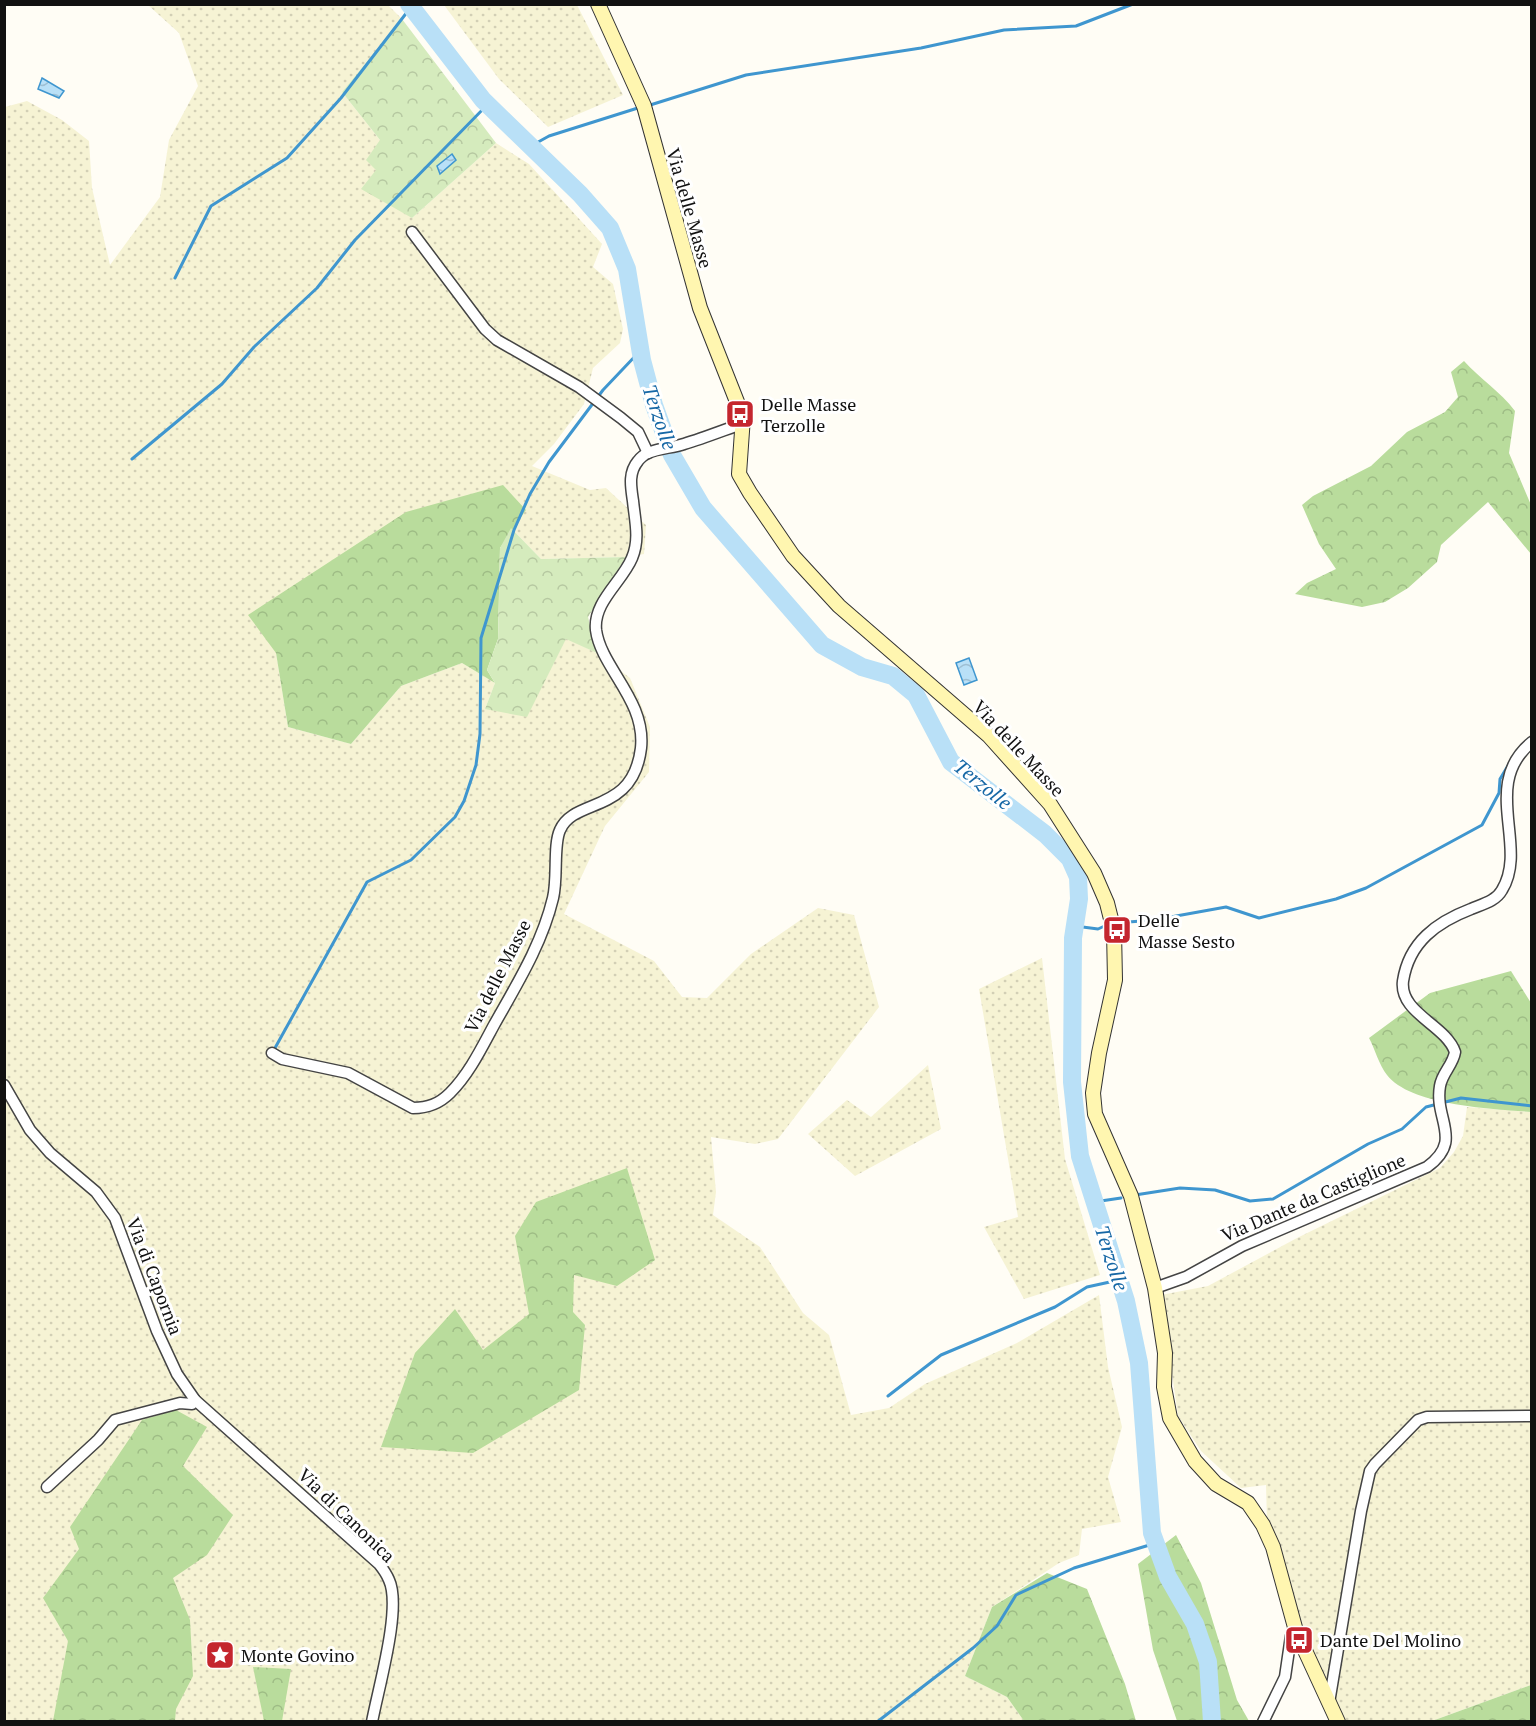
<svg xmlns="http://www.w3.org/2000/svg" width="1536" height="1726" viewBox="0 0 1536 1726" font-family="'PT Serif',serif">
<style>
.farmland{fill:url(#farmland-dots)}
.forest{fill:url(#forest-crowns)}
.park{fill:url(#park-crowns)}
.water{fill:url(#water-waves);stroke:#3f96cf;stroke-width:1.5}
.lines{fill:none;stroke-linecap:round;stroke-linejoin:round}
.stream{stroke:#3f96cf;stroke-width:3}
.river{stroke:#b9e0f7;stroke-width:18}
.street-casing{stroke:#444;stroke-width:13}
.secondary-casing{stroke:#333;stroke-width:16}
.street{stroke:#fff;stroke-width:10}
.secondary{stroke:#fff6b0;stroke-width:14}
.labels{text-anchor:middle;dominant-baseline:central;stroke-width:6;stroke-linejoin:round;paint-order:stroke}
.street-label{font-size:18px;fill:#111;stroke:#fff}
.poi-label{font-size:18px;fill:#111;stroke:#fff;text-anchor:start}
.water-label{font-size:20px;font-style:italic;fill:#1768a6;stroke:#fff}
</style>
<defs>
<pattern id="farmland-dots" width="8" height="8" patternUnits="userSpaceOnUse" patternTransform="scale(1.5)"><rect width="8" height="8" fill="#f6f3d4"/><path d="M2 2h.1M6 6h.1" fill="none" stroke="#d2cfb5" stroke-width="1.8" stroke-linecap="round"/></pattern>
<pattern id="forest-crowns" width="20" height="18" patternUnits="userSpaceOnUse" patternTransform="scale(1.5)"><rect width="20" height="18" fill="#b9dc9c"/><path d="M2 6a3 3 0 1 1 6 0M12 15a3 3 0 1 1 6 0" fill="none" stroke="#9ebc85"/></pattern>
<pattern id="park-crowns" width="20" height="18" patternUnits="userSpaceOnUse" patternTransform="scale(1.5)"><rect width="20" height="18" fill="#d5ebbd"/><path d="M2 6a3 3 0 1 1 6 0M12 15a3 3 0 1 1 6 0" fill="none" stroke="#b6c8a1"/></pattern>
<pattern id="water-waves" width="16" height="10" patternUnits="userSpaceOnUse" patternTransform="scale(1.5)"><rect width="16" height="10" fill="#b9e0f7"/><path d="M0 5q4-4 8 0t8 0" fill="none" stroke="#9ebfd3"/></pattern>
</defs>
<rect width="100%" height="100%" fill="#fffdf5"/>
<g class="farmland">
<path d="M148 5H388L402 19 342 92 380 140 376 170 412 218 496 143 529 164 602 244 593 267 613 284 623 329 620 343 593 368 584 404 554 444 532 466 590 490 606 488 646 525 644 554 626 557 541 559 511 528 526 510 276 653 288 727 351 744 401 686 462 663 495 683 485 709 538 694 566 638 597 653 630 678 650 727 649 772 605 826 564 914 654 961 682 997 707 998 751 954 818 908 854 915 879 1007 778 1139 755 1144 711 1137 716 1192 713 1215 760 1247 803 1313 829 1335 851 1415 889 1408 925 1384 1017 1343 1099 1295 1108 1367 1122 1427 1108 1477 1121 1522 1082 1529 1079 1555 1059 1563 992 1607 965 1676 1007 1697 1024 1721 5 1722V107L27 101 62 120 89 141 92 188 110 265 160 197 169 140 198 86 179 33Z"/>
<path d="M444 5H577L623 95 548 127 499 79Z"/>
<path d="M1042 958 1065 1159 1100 1275 1024 1299 984 1227 1018 1217 979 989Z"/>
<path d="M928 1065 941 1129 855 1176 808 1134 847 1100 871 1117Z"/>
<path d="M1467 1107 1531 1112V1685L1432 1721H1338L1296 1631 1267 1521 1266 1485 1241 1488 1201 1451 1178 1416 1161 1295 1208 1286 1297 1238 1440 1168 1454 1152 1463 1136Z"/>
</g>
<g class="forest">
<path d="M1464 361C1480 379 1500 391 1515 411L1509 453 1531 505V554L1488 502 1441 545 1437 562 1408 588 1385 602 1362 607 1295 594 1307 583 1336 569 1319 544 1302 505 1313 496 1371 466 1407 432 1445 412 1458 397 1451 372Z"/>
<path d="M503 485 526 510 500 548 498 639 487 670 495 683 462 663 401 686 351 744 288 727 276 653 248 615 406 512Z"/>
<path d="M1511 971 1531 1003V1112C1494 1109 1411 1106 1387 1075 1379 1065 1375 1049 1369 1038L1430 993Z"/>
<path d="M627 1168 655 1260 617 1286 574 1275 573 1312 585 1325 579 1390 473 1453 381 1447 415 1353 455 1309 483 1350 529 1314 515 1236 536 1202Z"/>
<path d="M176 1410 207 1427 183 1466 233 1515 207 1555 173 1578 190 1620 193 1676 176 1709 175 1721H53L68 1641 43 1598 79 1549 70 1527 142 1420Z"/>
<path d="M1176 1535 1201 1583 1237 1700 1249 1721H1177L1153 1650 1138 1564Z"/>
<path d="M1047 1573 1087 1589 1125 1684 1136 1721H1024L1007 1697 965 1676 992 1607Z"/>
<path d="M253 1667 291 1669 282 1721H264Z"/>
<path d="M1531 1685V1721H1432Z"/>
</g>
<g class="park">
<path d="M402 19 496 143 412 218 361 189 376 170 366 160 380 140 342 92Z"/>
<path d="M511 528 541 559 626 557 588 617 597 653 566 639 527 717 485 709 495 683 487 670 498 639 500 548Z"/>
</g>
<g class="water">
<path d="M42 78 64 91 59 98 38 89Z"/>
<path d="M452 154 456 160 440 174 437 166Z"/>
<path d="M969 658 977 680 964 685 956 663Z"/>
</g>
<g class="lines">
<g class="stream">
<path d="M647 106 746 75 921 48 1004 30 1076 26 1133 4"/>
<path d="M531 146 549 136 641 107"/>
<path d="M175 278 211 206 287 158 341 98 411 7"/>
<path d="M132 459 222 384 254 347 317 288 355 240 488 104"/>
<path d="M1116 923 1154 920 1226 907 1259 918 1336 899 1366 888 1482 825 1499 793 1500 779 1509 764"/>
<path d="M1075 926 1098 929 1109 924"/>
<path d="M275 1048 367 882 411 860 455 817 464 801 476 765 480 734 481 638 514 530 530 494 549 462 603 390 640 351"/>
<path d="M1135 1195 1180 1188 1215 1190 1250 1201 1273 1199 1368 1144 1402 1129 1426 1107 1461 1098 1532 1106"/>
<path d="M1094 1202 1121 1198"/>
<path d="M888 1396 941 1355 1055 1307 1087 1287 1119 1280"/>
<path d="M877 1722 973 1648 997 1626 1016 1595 1074 1568 1156 1543"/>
</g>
<path class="river" d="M409 4 483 100 580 194 610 228 627 269 642 360 654 405 672 455 703 508 822 645 862 667 893 676 916 695 951 762 1045 834 1070 859 1078 877 1079 899 1073 938 1072 1082 1080 1156 1126 1301 1139 1363 1152 1533 1168 1577 1195 1624 1208 1662 1212 1722"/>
<g class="street-casing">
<g id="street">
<path d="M412 232 485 329 497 340 579 387 621 418 638 432 648 453"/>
<path d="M272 1053 282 1059 348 1073 413 1108C428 1108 439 1104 450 1093 469 1074 481 1049 494 1025 517 984 542 944 553 898 558 878 553 845 560 830 574 797 633 815 641 748 646 700 601 668 596 630 593 602 622 582 632 558 640 539 635 521 633 501 631 487 628 473 638 461 640 458 645 454 648 453 659 448 672 448 684 444 704 438 724 430 744 423"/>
<path d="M4 1085 30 1130 50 1153 96 1192 115 1218 157 1331 177 1374 195 1400 379 1564C383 1569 387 1575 389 1580 402 1608 378 1689 372 1722"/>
<path d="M1155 1288 1186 1277 1242 1246 1427 1167C1464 1140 1434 1120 1440 1086 1442 1073 1453 1065 1455 1052 1446 1025 1399 1013 1403 981 1409 942 1437 922 1471 909 1483 904 1496 901 1502 890 1529 846 1480 784 1532 742"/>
<path d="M47 1487 98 1440 115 1420 180 1403 192 1404 195 1400"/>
<path d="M1329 1703 1361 1511 1370 1471 1375 1464 1418 1420 1427 1417 1532 1416"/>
<path d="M1263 1722 1285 1677 1291 1636 1296 1631"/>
</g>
</g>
<g class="secondary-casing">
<path id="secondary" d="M598 4 644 106 700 308 743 417 739 474 750 493 793 556 839 606 989 736 1050 804 1094 873 1107 903 1114 931 1115 980 1099 1053 1093 1093 1095 1114 1131 1196 1155 1288 1165 1353 1164 1387 1170 1418 1195 1461 1216 1484 1248 1503 1263 1525 1273 1547 1296 1631 1338 1722"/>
</g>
<use href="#street" class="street"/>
<use href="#secondary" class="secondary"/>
</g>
<defs>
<g id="bus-square" transform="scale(1.5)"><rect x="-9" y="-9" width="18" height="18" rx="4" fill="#c4262e" stroke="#fff"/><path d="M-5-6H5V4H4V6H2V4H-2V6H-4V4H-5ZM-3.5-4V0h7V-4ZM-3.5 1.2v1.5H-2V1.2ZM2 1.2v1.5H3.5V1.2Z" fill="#fff"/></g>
<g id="sight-square" transform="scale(1.5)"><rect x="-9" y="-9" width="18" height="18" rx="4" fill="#c4262e" stroke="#fff"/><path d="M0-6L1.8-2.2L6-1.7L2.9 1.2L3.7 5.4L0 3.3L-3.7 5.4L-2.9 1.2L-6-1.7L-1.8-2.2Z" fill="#fff"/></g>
</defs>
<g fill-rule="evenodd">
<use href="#bus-square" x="740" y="414"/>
<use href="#bus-square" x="1117" y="930"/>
<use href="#bus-square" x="1299" y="1640"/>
<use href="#sight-square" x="220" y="1655"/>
</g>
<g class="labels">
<g class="street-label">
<text transform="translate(690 208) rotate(74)">Via delle Masse</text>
<text transform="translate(1019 748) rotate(47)">Via delle Masse</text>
<text transform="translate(497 976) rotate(-63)">Via delle Masse</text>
<text transform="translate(1313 1197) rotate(-23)">Via Dante da Castiglione</text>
<text transform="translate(155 1276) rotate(69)">Via di Capornia</text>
<text transform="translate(347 1515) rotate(44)">Via di Canonica</text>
</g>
<g class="poi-label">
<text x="761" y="404">Delle Masse<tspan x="761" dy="21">Terzolle</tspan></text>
<text x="1138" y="920">Delle<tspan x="1138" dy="21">Masse Sesto</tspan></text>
<text x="1320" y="1640">Dante Del Molino</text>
<text x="241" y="1655">Monte Govino</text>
</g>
<g class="water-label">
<text transform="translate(660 417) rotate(71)">Terzolle</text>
<text transform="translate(983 784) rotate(39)">Terzolle</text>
<text transform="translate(1112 1258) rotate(72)">Terzolle</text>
</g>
</g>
<rect width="1536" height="1726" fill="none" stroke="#111111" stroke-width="12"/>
</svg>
